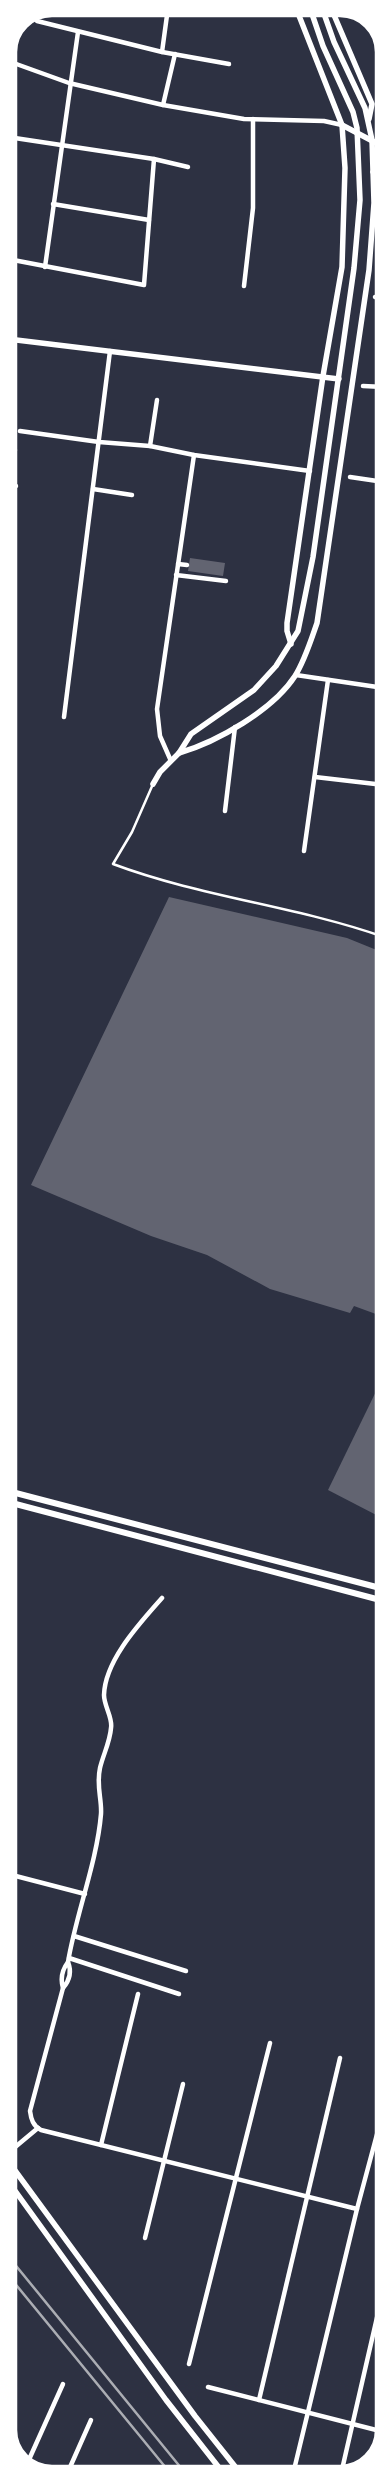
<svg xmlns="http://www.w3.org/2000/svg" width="392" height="2482" viewBox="0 0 392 2482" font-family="Lato,sans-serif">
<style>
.building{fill:#626471}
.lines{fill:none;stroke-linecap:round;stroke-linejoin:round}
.service{stroke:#fff;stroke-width:2.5}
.minor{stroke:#fff;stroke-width:4.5}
.tertiary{stroke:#fff;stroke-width:5.5}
.secondary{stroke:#fff;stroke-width:6}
.rail{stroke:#abadb3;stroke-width:2.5}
.rim{fill:none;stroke:#fff;stroke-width:2.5}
</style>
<rect width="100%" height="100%" fill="#2d3142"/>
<g class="building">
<path d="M190 558 225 563 223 576 188 571Z"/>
<path d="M169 897 347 938 384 953V1317L354 1306 350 1313 270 1289 207 1255 151 1236 31 1185Z"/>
<path d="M384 1375V1519L328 1490Z"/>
</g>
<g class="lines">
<path class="service" d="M153 784 132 832 113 864C201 897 296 906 384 937"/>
<g class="minor">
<path d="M37 21 162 52 229 64"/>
<path d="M162 52 168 8"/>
<path d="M8 61 69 83 163 105 244 119 324 121 342 125"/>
<path d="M163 105 175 54"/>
<path d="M8 137 154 159 188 167"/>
<path d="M53 204 149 220"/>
<path d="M8 259 144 285 154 159"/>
<path d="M45 267 78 32"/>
<path d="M244 286 253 208V119"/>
<path d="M375 297 384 299"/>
<path d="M363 386 384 387"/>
<path d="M20 431 99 442 150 446 194 455 310 471"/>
<path d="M150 446 157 400"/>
<path d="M8 449 15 450"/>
<path d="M350 477 384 482"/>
<path d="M8 485 16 486"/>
<path d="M93 489 132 495"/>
<path d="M8 519 14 520 8 579"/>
<path d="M178 564 187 565"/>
<path d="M176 575 226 581"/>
<path d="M296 675 384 688"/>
<path d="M64 717 110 351"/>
<path d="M171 761 160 736 157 709 194 455"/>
<path d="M315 777 384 785"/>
<path d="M225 811 235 727"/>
<path d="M304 851 328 680"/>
<path d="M162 1598C140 1623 105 1660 104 1695 104 1706 113 1718 111 1728 110 1742 103 1755 100 1768 96 1786 102 1799 101 1814 97 1862 76 1914 68 1962 62 1970 60 1978 63 1988L30 2111C31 2119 33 2126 41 2130L357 2209 293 2474"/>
<path d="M8 1874 85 1894"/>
<path d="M74 1936 186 1971"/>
<path d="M69 1958 179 1994"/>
<path d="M63 1988C70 1980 72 1972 68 1962"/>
<path d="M8 2135 13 2132"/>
<path d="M101 2145 138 1994"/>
<path d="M8 2153 38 2128"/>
<path d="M357 2209 384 2108"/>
<path d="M145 2238 183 2084"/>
<path d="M189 2364 270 2043"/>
<path d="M208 2387 384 2432"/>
<path d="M259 2400 340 2058"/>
<path d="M27 2464 63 2384"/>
<path d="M67 2474 91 2420"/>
<path d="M341 2474 384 2287"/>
</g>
<g class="tertiary">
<path d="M331 8 372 104 369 119"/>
<path d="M342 125 380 145 384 152"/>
<path d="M373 172 384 165"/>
<path d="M8 339 339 379"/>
<path d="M291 644 287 631V623L323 376 342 267 345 168 342 125 296 8"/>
<path d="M179 753C217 742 273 710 295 676 305 660 311 640 317 623L369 270 374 203 372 140 365 108 334 42 322 8"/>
<path d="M153 784 160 772 179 753 191 734 254 690 276 666 298 631 313 557 354 268 360 200 357 128 353 112 323 46 310 8"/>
<path d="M8 2161 195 2416 241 2474"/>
<path d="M8 2181 166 2400 224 2474"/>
</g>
<g class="secondary">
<path d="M8 1491 384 1589"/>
<path d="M8 1502 384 1601"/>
</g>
<g class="rail">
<path d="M8 2256 186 2474"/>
<path d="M8 2275 171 2474"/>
</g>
</g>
<path d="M0 0H392V2482H0ZM52 16H340A36 36 0 0 1 376 52V2430A36 36 0 0 1 340 2466H52A36 36 0 0 1 16 2430V52A36 36 0 0 1 52 16Z" fill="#fff" fill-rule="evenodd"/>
<path class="rim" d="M52 16H340A36 36 0 0 1 376 52V2430A36 36 0 0 1 340 2466H52A36 36 0 0 1 16 2430V52A36 36 0 0 1 52 16Z"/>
</svg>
